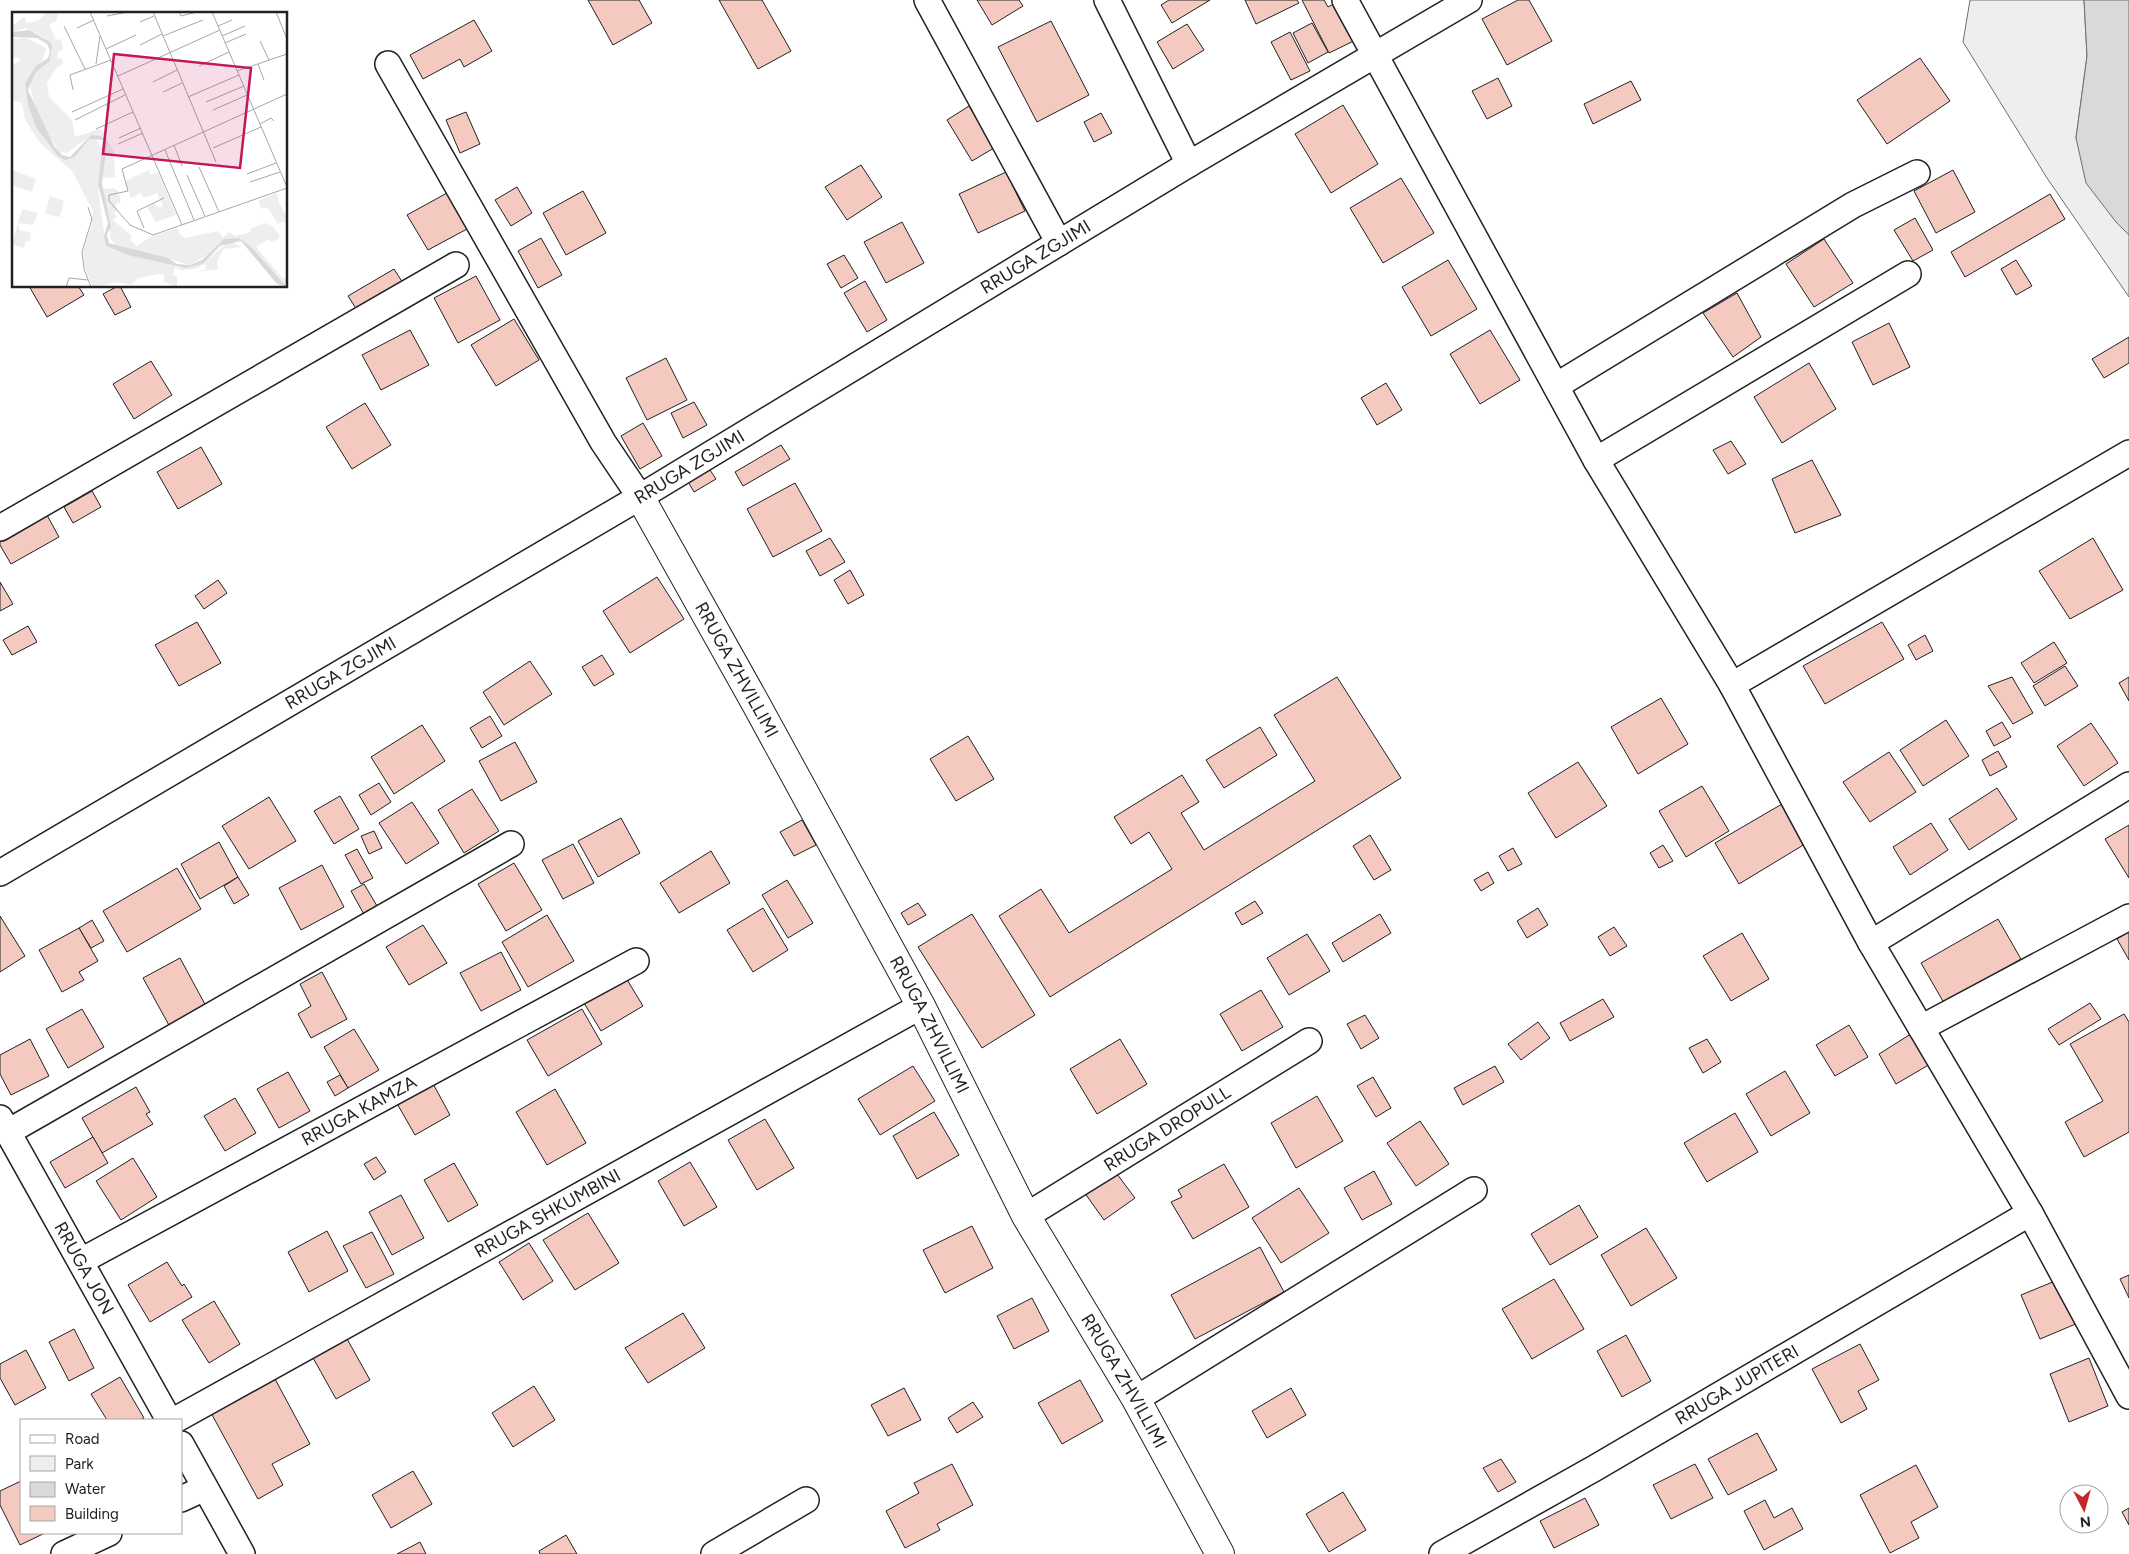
<svg xmlns="http://www.w3.org/2000/svg" width="2129" height="1554" viewBox="0 0 2129 1554" font-family="Figtree,sans-serif">
<style>
.green{fill:#eee;stroke:#6f6f6f}
.water{fill:#d9d9d9;stroke:#6f6f6f}
.building{fill:#f3c9c0;stroke:#222}
.lines{fill:none;stroke-linecap:round;stroke-linejoin:round}
.minor-casing{stroke:#222;stroke-width:28}
.tertiary-casing{stroke:#222;stroke-width:30}
.minor{stroke:#fff;stroke-width:25}
.tertiary{stroke:#fff;stroke-width:28}
.labels{text-anchor:middle;dominant-baseline:central;stroke-width:4;stroke-linejoin:round;paint-order:stroke}
.street-label{font-size:18px;fill:#222;stroke:#fff}
.inset-road{fill:none;stroke:#a7a7a7;stroke-width:1}
.view{fill:#c2185b;fill-opacity:0.15;stroke:#c2185b;stroke-width:2.5}
.inset-edge{fill:none;stroke:#222;stroke-width:2.5}
</style>
<rect width="100%" height="100%" fill="#fff"/>
<path class="green" d="M1970 0H2084L2087 56 2076 138 2116 222 2129 235V297L2047 178 1963 42Z"/>
<path class="water" d="M2084 0H2129V235L2116 222 2086 183 2076 138 2087 56Z"/>
<g class="building">
<path d="M588 0H639L652 23 613 45Z"/>
<path d="M719 0H762L791 51 758 69Z"/>
<path d="M977 0H1019L1023 6 992 25Z"/>
<path d="M1169 0H1210L1172 23 1161 5Z"/>
<path d="M1245 0H1297L1299 3 1256 24Z"/>
<path d="M1302 0H1324L1328 7 1335 3 1362 37 1329 53Z"/>
<path d="M1518 0H1529L1552 41 1507 65 1482 19Z"/>
<path d="M474 20 492 51 464 67 460 59 423 79 410 55Z"/>
<path d="M1051 21 1089 95 1037 122 998 47Z"/>
<path d="M1312 23 1328 52 1308 63 1293 33Z"/>
<path d="M1187 24 1204 50 1173 69 1157 42Z"/>
<path d="M1290 32 1310 71 1291 80 1271 42Z"/>
<path d="M1920 58 1950 101 1887 144 1857 100Z"/>
<path d="M1498 78 1512 106 1487 119 1472 91Z"/>
<path d="M1631 81 1641 100 1593 124 1584 104Z"/>
<path d="M1343 105 1378 164 1331 193 1295 134Z"/>
<path d="M969 106 994 148 972 161 947 120Z"/>
<path d="M466 112 480 144 460 153 446 120Z"/>
<path d="M1101 113 1112 133 1094 142 1084 122Z"/>
<path d="M861 165 882 197 847 220 825 187Z"/>
<path d="M1953 170 1975 212 1936 233 1914 191Z"/>
<path d="M1006 172 1025 211 978 233 959 194Z"/>
<path d="M1401 178 1434 233 1383 263 1350 208Z"/>
<path d="M517 187 532 213 511 226 495 200Z"/>
<path d="M583 191 606 233 566 255 543 213Z"/>
<path d="M447 193 467 229 428 250 407 215Z"/>
<path d="M2050 194 2065 219 1965 277 1951 252Z"/>
<path d="M1915 218 1933 250 1913 261 1894 230Z"/>
<path d="M902 222 924 263 886 283 864 242Z"/>
<path d="M541 238 562 275 538 288 518 251Z"/>
<path d="M1824 239 1853 283 1814 307 1786 264Z"/>
<path d="M844 255 858 278 841 288 827 264Z"/>
<path d="M1448 260 1477 309 1431 336 1402 287Z"/>
<path d="M2016 260 2032 286 2016 295 2001 269Z"/>
<path d="M394 269 403 283 357 310 348 296Z"/>
<path d="M476 276 500 320 458 343 434 298Z"/>
<path d="M865 281 887 320 867 332 844 293Z"/>
<path d="M29 286H78L84 295 47 317Z"/>
<path d="M118 286H120L131 307 115 315 103 294Z"/>
<path d="M1737 293 1761 337 1733 357 1703 313Z"/>
<path d="M514 319 539 360 496 386 471 345Z"/>
<path d="M1889 323 1910 367 1873 385 1852 342Z"/>
<path d="M410 330 429 365 381 390 362 355Z"/>
<path d="M1490 330 1520 380 1480 404 1450 354Z"/>
<path d="M2129 337V363L2104 378 2092 359Z"/>
<path d="M666 358 687 400 647 420 626 378Z"/>
<path d="M151 361 172 395 134 419 113 384Z"/>
<path d="M1809 363 1836 409 1782 443 1754 397Z"/>
<path d="M1386 383 1402 410 1377 425 1361 398Z"/>
<path d="M694 402 707 425 683 438 671 413Z"/>
<path d="M365 403 391 445 352 469 326 427Z"/>
<path d="M643 423 662 456 640 469 621 436Z"/>
<path d="M1731 441 1746 464 1728 474 1713 450Z"/>
<path d="M781 445 790 459 743 486 735 472Z"/>
<path d="M201 447 222 484 178 509 157 472Z"/>
<path d="M1812 460 1841 515 1795 533 1772 479Z"/>
<path d="M708 467 716 479 694 492 687 480Z"/>
<path d="M795 483 822 531 773 557 747 509Z"/>
<path d="M92 491 101 507 73 523 64 507Z"/>
<path d="M47 515 59 537 11 564 0 545V540Z"/>
<path d="M830 538 845 562 820 576 806 551Z"/>
<path d="M2093 538 2123 590 2070 619 2039 571Z"/>
<path d="M850 570 864 595 848 604 834 580Z"/>
<path d="M657 577 684 619 630 653 603 611Z"/>
<path d="M218 580 227 593 204 609 195 596Z"/>
<path d="M0 582 13 604 0 611Z"/>
<path d="M197 622 221 663 179 686 155 645Z"/>
<path d="M1882 622 1904 659 1825 704 1803 666Z"/>
<path d="M28 626 37 642 12 655 3 640Z"/>
<path d="M1925 635 1933 651 1916 660 1908 645Z"/>
<path d="M2054 642 2067 663 2034 683 2021 663Z"/>
<path d="M602 655 614 674 594 686 582 667Z"/>
<path d="M530 661 552 694 504 725 483 692Z"/>
<path d="M2065 666 2078 686 2045 706 2033 686Z"/>
<path d="M1337 677 1401 778 1050 997 999 916 1041 889 1069 933 1172 869 1149 832 1131 844 1114 817 1182 775 1199 802 1181 813 1204 850 1315 781 1274 715Z"/>
<path d="M2012 677 2033 713 2013 724 1988 686Z"/>
<path d="M2129 677V701L2119 683Z"/>
<path d="M1661 698 1688 744 1638 774 1611 727Z"/>
<path d="M490 716 502 736 482 748 470 728Z"/>
<path d="M1946 720 1969 756 1923 786 1900 750Z"/>
<path d="M2002 722 2011 737 1994 746 1986 731Z"/>
<path d="M2091 723 2118 763 2084 786 2057 746Z"/>
<path d="M422 725 445 761 394 794 371 757Z"/>
<path d="M1260 727 1277 755 1224 788 1206 760Z"/>
<path d="M968 736 994 779 956 801 930 759Z"/>
<path d="M515 742 537 782 501 801 479 761Z"/>
<path d="M1998 751 2007 767 1990 776 1982 760Z"/>
<path d="M1889 752 1916 792 1870 822 1843 782Z"/>
<path d="M1578 762 1607 806 1556 838 1528 793Z"/>
<path d="M379 783 391 802 371 815 359 795Z"/>
<path d="M1702 786 1729 831 1686 857 1659 811Z"/>
<path d="M1997 788 2017 819 1969 850 1949 819Z"/>
<path d="M472 789 499 831 464 853 438 810Z"/>
<path d="M340 796 359 829 334 844 314 811Z"/>
<path d="M269 797 296 841 249 869 222 826Z"/>
<path d="M412 802 439 843 406 864 379 823Z"/>
<path d="M1782 804 1805 844 1739 884 1715 843Z"/>
<path d="M621 818 640 853 598 877 578 841Z"/>
<path d="M802 820 816 845 794 856 780 832Z"/>
<path d="M1931 823 1948 850 1910 875 1893 847Z"/>
<path d="M2129 825V878L2105 839Z"/>
<path d="M374 831 382 848 369 854 361 836Z"/>
<path d="M1370 835 1391 870 1374 880 1353 846Z"/>
<path d="M219 842 238 877 200 899 181 864Z"/>
<path d="M573 844 594 883 563 899 542 860Z"/>
<path d="M1663 845 1673 861 1659 868 1650 853Z"/>
<path d="M1513 848 1522 864 1508 871 1499 856Z"/>
<path d="M357 849 373 878 361 884 345 855Z"/>
<path d="M711 851 730 883 679 913 660 883Z"/>
<path d="M514 863 542 910 506 931 478 884Z"/>
<path d="M322 865 344 907 301 930 279 888Z"/>
<path d="M177 868 201 909 127 952 103 911Z"/>
<path d="M1488 872 1494 883 1481 891 1474 880Z"/>
<path d="M238 877 249 895 234 904 224 886Z"/>
<path d="M787 880 813 923 788 938 762 895Z"/>
<path d="M364 884 380 911 366 918 351 891Z"/>
<path d="M1255 901 1263 913 1242 925 1235 913Z"/>
<path d="M918 903 926 915 908 925 901 913Z"/>
<path d="M763 908 788 950 753 972 727 930Z"/>
<path d="M1538 908 1548 925 1527 938 1517 921Z"/>
<path d="M972 914 1035 1015 982 1048 918 947Z"/>
<path d="M1380 914 1391 933 1343 962 1332 943Z"/>
<path d="M547 915 574 961 528 987 502 942Z"/>
<path d="M0 916 25 956 0 972Z"/>
<path d="M1998 919 2021 959 1944 1003 1921 963Z"/>
<path d="M92 920 104 941 91 948 79 928Z"/>
<path d="M423 925 447 963 409 985 386 947Z"/>
<path d="M1614 927 1627 946 1610 956 1598 937Z"/>
<path d="M79 928 98 961 79 972 84 980 62 992 39 950Z"/>
<path d="M2129 932V960L2117 939Z"/>
<path d="M1742 933 1769 979 1731 1001 1703 956Z"/>
<path d="M1307 934 1330 971 1289 995 1267 958Z"/>
<path d="M501 952 521 990 481 1011 460 973Z"/>
<path d="M180 958 207 1008 170 1027 143 978Z"/>
<path d="M322 972 347 1019 311 1038 298 1014 311 1006 300 984Z"/>
<path d="M623 973 643 1006 601 1031 581 998Z"/>
<path d="M1261 990 1283 1027 1242 1051 1220 1014Z"/>
<path d="M1603 999 1614 1017 1570 1041 1560 1023Z"/>
<path d="M2090 1003 2101 1019 2059 1045 2048 1029Z"/>
<path d="M82 1009 104 1047 68 1068 46 1029Z"/>
<path d="M582 1009 602 1044 548 1076 527 1040Z"/>
<path d="M2124 1014 2129 1022V1132L2084 1157 2065 1122 2103 1101 2070 1044Z"/>
<path d="M1365 1015 1379 1038 1361 1049 1347 1024Z"/>
<path d="M1538 1022 1550 1038 1521 1060 1508 1044Z"/>
<path d="M1849 1025 1868 1057 1835 1076 1816 1045Z"/>
<path d="M354 1029 379 1070 348 1088 324 1047Z"/>
<path d="M1914 1032 1932 1063 1896 1084 1879 1054Z"/>
<path d="M30 1039 49 1076 11 1095 0 1074V1055Z"/>
<path d="M1120 1039 1147 1084 1097 1114 1070 1069Z"/>
<path d="M1707 1039 1721 1062 1703 1073 1689 1048Z"/>
<path d="M913 1066 935 1101 880 1135 858 1099Z"/>
<path d="M1495 1066 1504 1082 1463 1105 1454 1088Z"/>
<path d="M1785 1071 1810 1113 1771 1136 1746 1094Z"/>
<path d="M288 1072 310 1111 279 1128 257 1089Z"/>
<path d="M340 1075 348 1088 335 1096 327 1082Z"/>
<path d="M1373 1077 1391 1108 1376 1117 1357 1086Z"/>
<path d="M431 1080 450 1115 415 1135 395 1100Z"/>
<path d="M136 1087 150 1112 146 1114 153 1124 102 1153 82 1118Z"/>
<path d="M555 1089 586 1143 547 1165 516 1112Z"/>
<path d="M1317 1096 1343 1141 1296 1168 1271 1123Z"/>
<path d="M235 1098 256 1133 225 1151 204 1116Z"/>
<path d="M934 1112 959 1155 917 1179 893 1136Z"/>
<path d="M1735 1113 1758 1152 1707 1182 1684 1143Z"/>
<path d="M765 1119 794 1168 757 1190 728 1140Z"/>
<path d="M1420 1121 1449 1164 1416 1186 1387 1143Z"/>
<path d="M93 1137 108 1163 65 1188 50 1162Z"/>
<path d="M376 1157 386 1172 374 1180 364 1164Z"/>
<path d="M133 1158 157 1197 121 1220 96 1181Z"/>
<path d="M690 1162 717 1207 684 1226 658 1181Z"/>
<path d="M454 1163 478 1205 448 1222 424 1180Z"/>
<path d="M1224 1164 1249 1207 1193 1239 1171 1202 1182 1197 1178 1190Z"/>
<path d="M1114 1170 1135 1198 1104 1220 1084 1192Z"/>
<path d="M1374 1171 1392 1204 1362 1220 1344 1188Z"/>
<path d="M1299 1188 1329 1233 1281 1263 1252 1218Z"/>
<path d="M401 1195 424 1238 392 1255 369 1212Z"/>
<path d="M1579 1205 1598 1237 1550 1265 1531 1234Z"/>
<path d="M588 1213 619 1263 575 1290 543 1240Z"/>
<path d="M972 1226 993 1268 945 1293 923 1250Z"/>
<path d="M1646 1228 1677 1278 1631 1306 1601 1255Z"/>
<path d="M327 1231 348 1271 309 1292 288 1252Z"/>
<path d="M372 1232 394 1274 366 1288 343 1246Z"/>
<path d="M529 1243 553 1281 523 1300 499 1262Z"/>
<path d="M1260 1247 1284 1292 1195 1339 1171 1295Z"/>
<path d="M167 1262 182 1286 184 1284 192 1297 150 1322 128 1285Z"/>
<path d="M2129 1275V1298L2120 1279Z"/>
<path d="M1554 1279 1584 1329 1532 1359 1502 1309Z"/>
<path d="M2060 1279 2078 1323 2040 1339 2021 1295Z"/>
<path d="M1032 1298 1049 1331 1014 1349 997 1316Z"/>
<path d="M214 1301 240 1344 209 1363 182 1320Z"/>
<path d="M683 1313 705 1348 648 1383 625 1348Z"/>
<path d="M74 1329 94 1368 69 1381 49 1342Z"/>
<path d="M1626 1335 1651 1381 1622 1397 1597 1351Z"/>
<path d="M346 1337 370 1380 336 1399 312 1356Z"/>
<path d="M1860 1344 1879 1380 1858 1391 1867 1409 1841 1423 1812 1369Z"/>
<path d="M26 1350 46 1388 15 1405 0 1378V1364Z"/>
<path d="M2089 1358 2108 1406 2069 1422 2050 1374Z"/>
<path d="M120 1377 144 1418 139 1420H107L91 1394Z"/>
<path d="M275 1379 310 1444 272 1464 283 1485 258 1499 211 1413Z"/>
<path d="M1080 1380 1103 1421 1062 1444 1038 1403Z"/>
<path d="M534 1386 555 1420 513 1447 492 1413Z"/>
<path d="M904 1388 921 1420 888 1436 871 1405Z"/>
<path d="M1291 1388 1306 1415 1267 1438 1252 1411Z"/>
<path d="M973 1402 983 1417 957 1433 948 1418Z"/>
<path d="M1757 1433 1777 1470 1728 1495 1708 1459Z"/>
<path d="M1501 1459 1516 1482 1498 1492 1483 1468Z"/>
<path d="M952 1464 973 1505 937 1524 940 1530 905 1548 886 1511 919 1493 914 1483Z"/>
<path d="M1695 1464 1713 1498 1671 1519 1653 1485Z"/>
<path d="M1916 1465 1938 1507 1911 1522 1919 1538 1890 1553 1860 1495Z"/>
<path d="M413 1471 432 1504 391 1528 372 1495Z"/>
<path d="M21 1481V1533H45L20 1545 0 1505V1491Z"/>
<path d="M1343 1492 1366 1530 1329 1552 1306 1514Z"/>
<path d="M1585 1498 1599 1525 1554 1548 1540 1521Z"/>
<path d="M1765 1500 1774 1518 1792 1508 1803 1529 1764 1550 1744 1511Z"/>
<path d="M2129 1508V1525L2122 1512Z"/>
<path d="M566 1535 577 1554H540L539 1551Z"/>
<path d="M420 1542 426 1554H397Z"/>
</g>
<g class="lines">
<g class="minor-casing">
<g id="minor">
<path d="M927 0 1059 243"/>
<path d="M1107 0 1189 164"/>
<path d="M1345 0 1596 460 1732 685 1871 943 2030 1213 2129 1396"/>
<path d="M388 64 603 442 640 497"/>
<path d="M1556 386 1853 205 1917 173"/>
<path d="M1596 460 1908 274"/>
<path d="M0 528 456 265"/>
<path d="M1732 685 2129 453"/>
<path id="s1" d="M0 873 640 497 1189 164 1469 0"/>
<path d="M1871 943 2129 785"/>
<path d="M1921 1028 2129 917"/>
<path id="s2" d="M0 1118 169 1420"/>
<path d="M8 1132 511 844"/>
<path id="s3" d="M1026 1216 1309 1041"/>
<path id="s4" d="M81 1261 636 961"/>
<path d="M1136 1399 1474 1190"/>
<path id="s5" d="M175 1420 921 1006"/>
<path d="M181 1444 242 1554"/>
<path d="M181 1499 205 1488"/>
<path d="M64 1554 109 1533"/>
<path d="M714 1554 806 1500"/>
<path id="s6" d="M1442 1554 1595 1468 2030 1213"/>
</g>
</g>
<g class="tertiary-casing">
<g id="tertiary">
<path id="s7" d="M640 497 756 704 921 1006 1026 1216 1136 1399 1220 1554"/>
</g>
</g>
<use href="#minor" class="minor"/>
<use href="#tertiary" class="tertiary"/>
</g>
<g class="labels">
<g class="street-label">
<text stroke="none"><textPath href="#s1" startOffset="1205">RRUGA ZGJIMI</textPath></text>
<text stroke="none"><textPath href="#s1" startOffset="800">RRUGA ZGJIMI</textPath></text>
<text stroke="none"><textPath href="#s7" startOffset="198">RRUGA ZHVILLIMI</textPath></text>
<text stroke="none"><textPath href="#s1" startOffset="395">RRUGA ZGJIMI</textPath></text>
<text stroke="none"><textPath href="#s7" startOffset="602">RRUGA ZHVILLIMI</textPath></text>
<text stroke="none"><textPath href="#s4" startOffset="316">RRUGA KAMZA</textPath></text>
<text stroke="none"><textPath href="#s3" startOffset="166">RRUGA DROPULL</textPath></text>
<text stroke="none"><textPath href="#s5" startOffset="426">RRUGA SHKUMBINI</textPath></text>
<text stroke="none"><textPath href="#s2" startOffset="172">RRUGA JON</textPath></text>
<text stroke="none"><textPath href="#s7" startOffset="1008">RRUGA ZHVILLIMI</textPath></text>
<text stroke="none"><textPath href="#s6" startOffset="340">RRUGA JUPITERI</textPath></text>
</g>
</g>
<g transform="translate(12 12)">
<rect width="275" height="275" fill="#fff"/>
<path d="M36 0H47L44 9 37 12 44 28 49 27 51 38 46 40 45 47 50 46 51 52 45 55 35 71 37 85 60 108 63 125 88 117 91 119 102 140 103 165 91 166 93 128 79 124 55 141 47 140 26 105 18 75 24 60 38 49 40 35 34 27 14 16 0 20V14L12 5 15 11 25 9ZM14 26 34 36 31 47 13 71 16 94 30 124 49 146 63 145 77 127H84L90 136 86 176 94 234 119 244 170 256 191 252 210 235 220 231 231 235 211 237 205 250 206 257 185 260 194 257 193 252 183 257 169 258 163 255 161 263 165 265V275L151 270 153 263 147 262 127 266 119 273 106 270 81 275 73 257 71 240 80 212 81 199 60 159 28 131 13 108 10 91 0 88V55L9 47 0 45V27ZM0 158 24 167 20 180 0 173ZM137 158 139 163 146 160 164 203 144 210 135 195 143 191 146 196 151 194 145 181 132 186 129 181 119 186 113 169ZM102 176 106 179 109 189 103 194 106 198 102 201 105 205 101 208 120 224 117 227 125 234 138 225 166 216 168 223 173 226 206 219 211 226 217 220 224 224 239 220 238 217 254 211 260 214 268 223 266 227 259 230 257 227 244 235 271 267 275 265V274L227 226 208 230 199 241 178 253 103 232 98 226V209L90 180 91 177ZM265 181 267 191 275 205V215L273 209 266 212 255 195 249 197 246 189ZM38 184 52 189 48 205 33 202ZM10 197 26 201 21 213 6 211 7 218 19 221 18 229 13 230 12 236 0 232Z" fill="#eee"/>
<path d="M17 18 38 30 40 35 38 49 24 60 16 78 42 134 50 143 58 145 79 123 89 124 95 130 90 171 99 215 95 222 97 231 156 246 165 252 178 253 190 248 212 227 227 226 239 235 275 275 265 272 229 229 208 234 191 252 173 256 119 244 94 234 92 224 96 211 86 173 91 128 77 127 63 145 53 148 46 144 25 117 16 94 13 71 24 54 36 46 38 39 35 32 25 26 0 25V20Z" fill="#d9d9d9"/>
<path class="inset-road" d="M78 0 170 213M141 0 204 150M167 0 169 4 185 0M200 0 275 175M264 0 275 27M95 4 116 0M128 10 142 4M52 14 73 57M206 14 220 8M65 16 82 8M151 24 191 8M210 24 233 14M248 29 257 48M213 31 234 22M128 33 150 22M94 37 124 23M84 52 88 24M246 52 252 68M187 54 217 40M225 59 275 42M106 64 208 18M141 70 165 58M61 78 58 63 99 48M151 80 170 71M275 82 110 157 116 179 97 183V189L118 213 141 223 275 176M176 85 227 63M194 90 232 74M201 98 235 83M60 100 111 77M63 108 113 83M248 112 259 106 262 109M84 117 121 100M107 126 129 116M106 132 131 121M162 133 170 154M201 136 249 115M153 138 182 208M187 155 207 200M235 162 264 151M175 163 193 204M238 170 268 160M76 195 80 207 70 240 72 257 79 275M132 216 125 199 152 186M54 275 57 266 76 268"/>
<path class="view" d="M102 42 239 56 228 156 91 142Z"/>
<rect width="275" height="275" class="inset-edge"/>
</g>
<rect x="20" y="1419" width="162" height="115" fill="#ffffff" stroke="#a7a7a7"/>
<rect x="30" y="1435" width="25" height="8" fill="#ffffff" stroke="#a7a7a7"/>
<text x="65" y="1444" font-size="15" fill="#222222">Road</text>
<rect x="30" y="1456" width="25" height="15" fill="#eeeeee" stroke="#a7a7a7"/>
<text x="65" y="1469" font-size="15" fill="#222222">Park</text>
<rect x="30" y="1482" width="25" height="15" fill="#d9d9d9" stroke="#a7a7a7"/>
<text x="65" y="1494" font-size="15" fill="#222222">Water</text>
<rect x="30" y="1506" width="25" height="15" fill="#f3c9c0" stroke="#a7a7a7"/>
<text x="65" y="1519" font-size="15" fill="#222222">Building</text>
<g transform="translate(2084 1509) rotate(174)"><circle r="24" fill="#ffffff" stroke="#a7a7a7"/>
<path d="M0-4L9 19L0 12L-9 19Z" fill="#c62828"/>
<text y="-8" font-size="14" font-weight="bold" text-anchor="middle" fill="#222222">N</text>
</g>
</svg>
